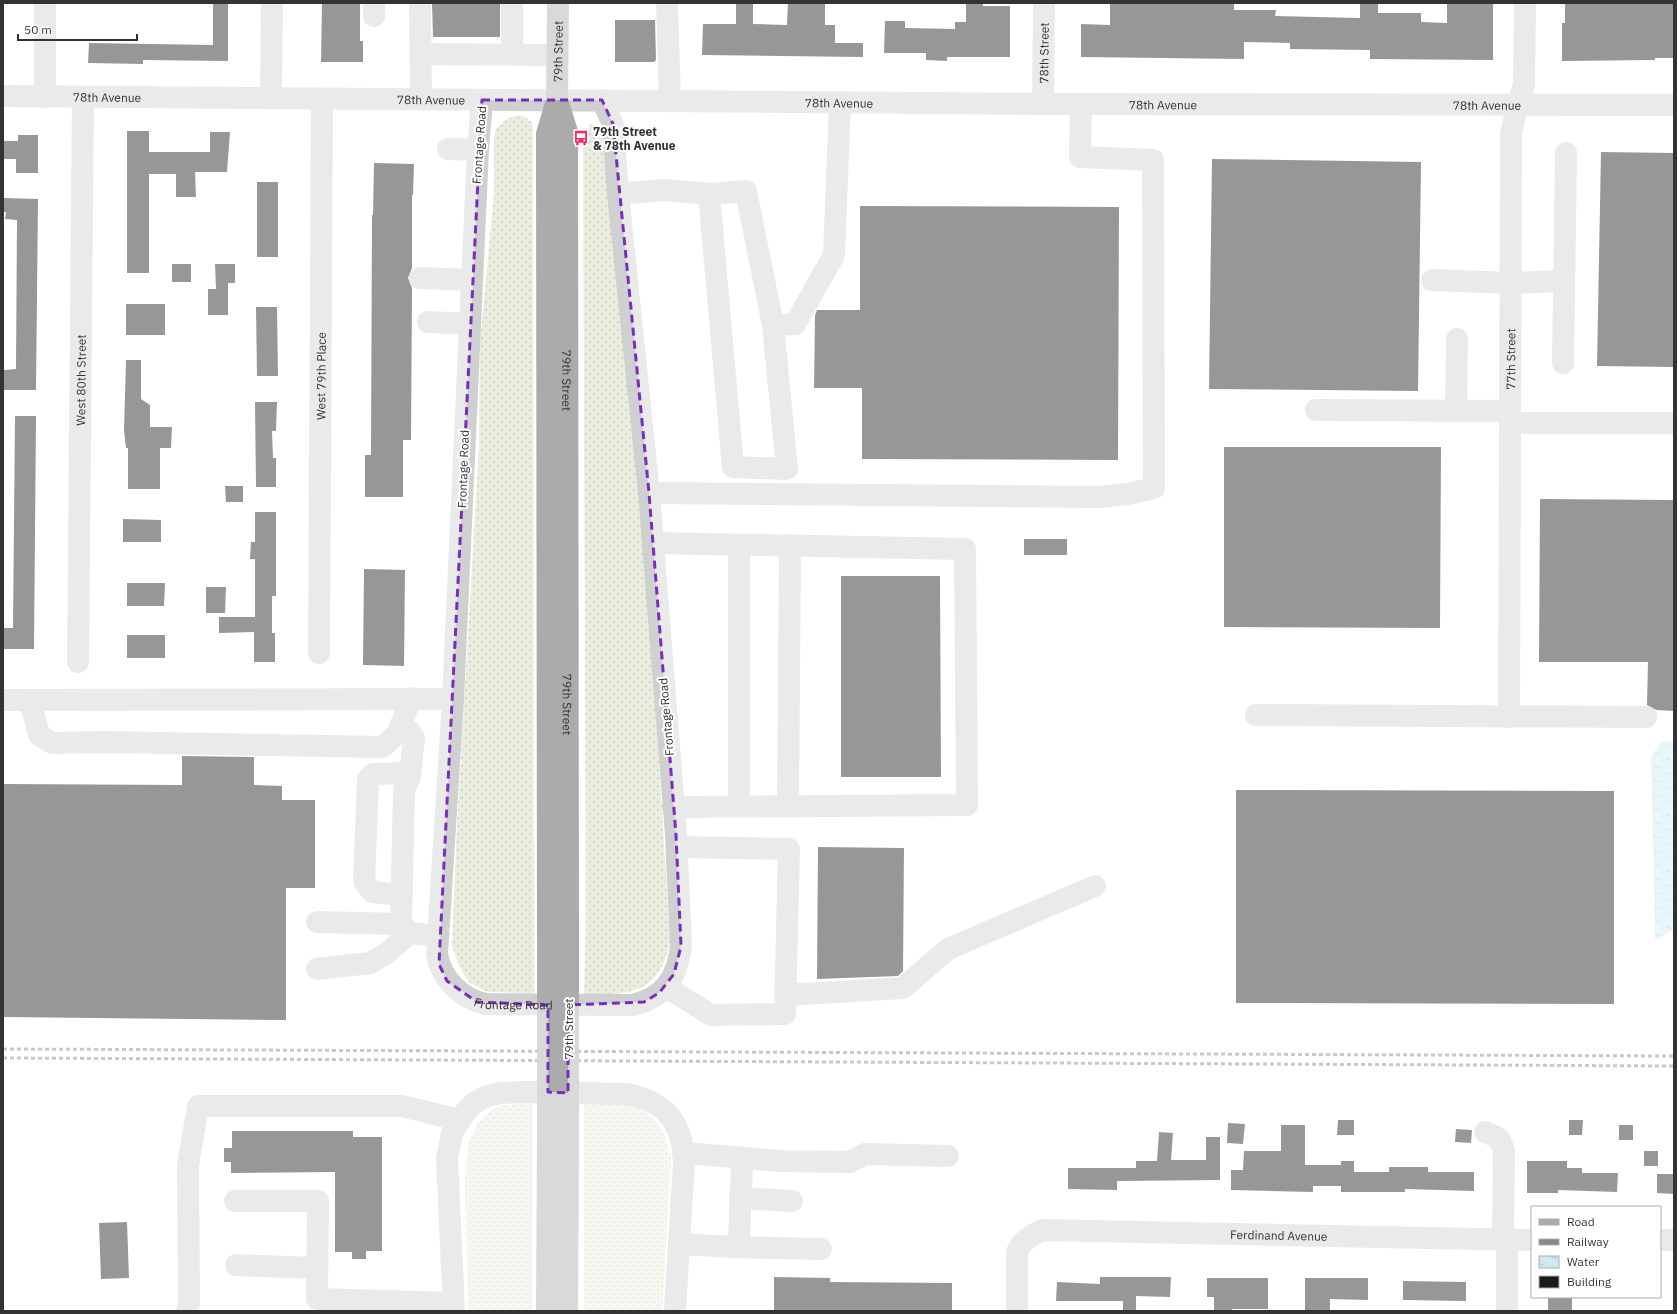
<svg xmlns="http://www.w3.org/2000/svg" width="1677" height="1314" viewBox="0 0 1677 1314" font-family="'IBM Plex Sans',sans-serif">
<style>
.grass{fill:url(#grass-dots)}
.water{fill:url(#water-ripples)}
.building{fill:#1a1a1a}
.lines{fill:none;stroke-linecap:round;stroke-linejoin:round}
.minor{stroke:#d0d0d0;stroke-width:22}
.major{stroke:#ababab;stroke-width:22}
.rail{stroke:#888;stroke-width:3;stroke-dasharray:4 3;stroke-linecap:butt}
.major-bridge{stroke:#ababab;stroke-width:22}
.marked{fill:none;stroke:#7b2cbf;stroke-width:3;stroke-dasharray:8 5;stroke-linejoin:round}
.labels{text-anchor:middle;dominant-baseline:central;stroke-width:4;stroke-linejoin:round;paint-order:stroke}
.street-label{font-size:12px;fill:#333;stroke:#fff}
.poi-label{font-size:12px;font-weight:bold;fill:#333;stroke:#fff;text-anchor:start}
</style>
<defs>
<pattern id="grass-dots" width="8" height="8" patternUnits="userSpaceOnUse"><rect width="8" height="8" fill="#e9eede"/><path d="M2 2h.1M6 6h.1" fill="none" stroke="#c8cdbf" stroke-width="1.8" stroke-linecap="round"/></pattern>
<pattern id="water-ripples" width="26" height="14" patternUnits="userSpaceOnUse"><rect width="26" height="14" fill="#ccebf1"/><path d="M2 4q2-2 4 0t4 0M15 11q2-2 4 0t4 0" fill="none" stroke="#b0cacf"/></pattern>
</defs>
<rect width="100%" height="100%" fill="#fff"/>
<g class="grass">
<path d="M520 115 528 119 533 124 534 993 488 992 470 983 462 971 452 947 457 825 479 447 480 342 494 194V138L496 129 503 122 511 117Z"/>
<path d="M591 124 599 129 603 136 619 260 653 667 670 941C659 995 631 994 584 995L586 916 583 149 585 133Z"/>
<path d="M584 1102C634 1105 659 1101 671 1158L662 1311H584Z"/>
<path d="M533 1103 532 1311H468L465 1179 468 1143 478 1123 492 1110 504 1105Z"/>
</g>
<path class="water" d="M1674 740V928L1662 937 1655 940 1651 756 1662 742Z"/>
<g class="building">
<path d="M213 3H228V61L143 60V64L88 63 89 43 213 45Z"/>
<path d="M322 3H360V41H363V62H321Z"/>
<path d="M432 3H500V37H433Z"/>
<path d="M736 3H753V24L787 25 788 3H825V25H835V43H863V57L702 55 703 24H736Z"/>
<path d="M966 3H983V6H1010V57H947V61L926 60V53H884L885 21H905V28L955 29V22H966Z"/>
<path d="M1110 3H1234V10H1276L1275 16 1360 18V3H1378V13H1421V22L1447 23V3H1493V60L1370 59V50L1290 49V43L1244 42V59L1081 57V24L1110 25Z"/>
<path d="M1565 3H1674V58H1655V60L1562 61V23H1565Z"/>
<path d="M615 20H655L656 60 654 62H615Z"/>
<path d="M127 131H149V152H210V132H230L227 172H195L196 197H176V174H149V273H127Z"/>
<path d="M18 135H38V173H16V159H3V141H18Z"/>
<path d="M1601 152 1674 153V367L1597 366Z"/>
<path d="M1212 159 1421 162 1418 391 1209 389Z"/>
<path d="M374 163 414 164 413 195H412V268L408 278 412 288 411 440H403V497H365V455H371L372 215H373Z"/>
<rect x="257" y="182" width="21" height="75"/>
<path d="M3 198 38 199 36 390H4V370L16 369 17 220 5 219 6 212H3Z"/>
<path d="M860 206 1119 207 1118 460 862 459V388H814L815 315 817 310H860Z"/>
<rect x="172" y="264" width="19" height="18"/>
<path d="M215 264H235V283H228V315H208V289H216Z"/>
<rect x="126" y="304" width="39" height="31"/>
<path d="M256 307H277L278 376H257Z"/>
<path d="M126 360H141V399L150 405V427H172L171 448H160V489H128V448H126L124 431Z"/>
<path d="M255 402H277L276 431H272L273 458H276V487H256Z"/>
<path d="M15 416H36L34 649H3V628H13Z"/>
<path d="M1224 447H1441L1440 628 1224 627Z"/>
<path d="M225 486H243V502H226Z"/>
<path d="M1540 499 1674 500V711L1656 710 1647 705 1648 662H1539Z"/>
<path d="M255 512H276V596H272V633H275V662H254V632L219 633V617H255V559H250L251 542H255Z"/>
<path d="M123 519 161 520V542H123Z"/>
<rect x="1024" y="539" width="43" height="16"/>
<path d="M364 569 405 570 404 666 363 665Z"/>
<path d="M841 576H940L941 777H841Z"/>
<path d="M127 583H165L164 606H127Z"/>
<path d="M206 587H226L225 613H206Z"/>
<rect x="127" y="635" width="38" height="23"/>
<path d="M182 756 254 757V785L282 786V800H315V888H286V1020L3 1017V784L182 785Z"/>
<path d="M1236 790 1614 791V1004L1236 1003Z"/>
<path d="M818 847 904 848 903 971 898 976 817 979Z"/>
<path d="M1338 1120H1354V1135H1337Z"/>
<path d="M1569 1120H1583L1582 1135H1569Z"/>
<path d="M1228 1123 1245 1124 1243 1144 1227 1143Z"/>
<path d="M1281 1125H1305V1165H1341V1161H1354V1172H1389V1167H1428V1172H1474V1191L1405 1189V1192H1341V1186H1313V1192L1231 1190V1170H1243L1244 1151H1281Z"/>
<rect x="1619" y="1125" width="14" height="15"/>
<path d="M1456 1129 1472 1130 1471 1143 1455 1142Z"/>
<path d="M232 1131H353V1137H382V1251H366V1259H352V1252H335V1172L231 1173V1162H224V1148H232Z"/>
<path d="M1159 1132 1173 1133 1171 1160H1206V1137H1220V1180L1117 1181V1190L1068 1189V1168H1136V1161H1157Z"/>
<rect x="1644" y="1151" width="14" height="15"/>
<path d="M1527 1161H1567V1168H1582V1173H1618L1617 1192 1558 1190V1193H1527Z"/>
<path d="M1657 1174H1674V1194L1657 1193Z"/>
<path d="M127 1222 129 1278 101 1279 99 1223Z"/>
<path d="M774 1277 830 1278V1282L952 1283V1311H774Z"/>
<path d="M1100 1277H1171L1170 1297 1136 1296V1311H1123V1301H1056L1057 1282 1100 1284Z"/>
<path d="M1207 1278H1268V1309H1232V1311H1214V1297H1207Z"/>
<path d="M1305 1278H1368V1300L1330 1299V1310H1305Z"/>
<path d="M1403 1281 1466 1282V1301L1403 1300Z"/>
<rect x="1548" y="1297" width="24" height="14"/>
</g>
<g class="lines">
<g class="minor">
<path d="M420 3 421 99"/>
<path d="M667 3 670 101"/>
<path d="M374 16V3"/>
<path d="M421 54 557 55"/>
<path d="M512 54V3"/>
<path id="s1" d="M3 96 1043 104 1674 105"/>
<path d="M45 97V3"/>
<path d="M271 98 272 3"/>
<path id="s2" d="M482 100 478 150 453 699 437 954C441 979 461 998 485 1004L633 1005C665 997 677 978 681 946L676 835 649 493 618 194 613 124 602 100"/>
<path id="s3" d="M1043 104 1044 3"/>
<path d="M448 149 478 150"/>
<path d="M618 194 664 190 709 194 733 467 787 469 773 325 795 324 834 255 840 102"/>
<path d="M709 194 746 191 773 325"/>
<path d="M420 278 471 280"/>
<path d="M1432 280 1510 283 1563 281"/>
<path d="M428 322 469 324"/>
<path d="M1563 363 1566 153"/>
<path d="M1316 410 1510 411"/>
<path d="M1456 411 1457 339"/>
<path d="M1510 423H1674"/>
<path d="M649 493 1099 497 1128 494 1154 488 1153 160 1080 157 1081 104"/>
<path d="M653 543 965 549 967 805 673 807"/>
<path d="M739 545V806"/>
<path id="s4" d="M319 653 322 99"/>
<path id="s5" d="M78 662 83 97"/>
<path d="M3 700 453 699"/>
<path d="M30 700 39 735 52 743 106 742 383 747 398 733 411 698"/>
<path d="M1256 715 1646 717"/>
<path id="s6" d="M1509 717 1511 134 1518 103 1524 85 1525 3"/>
<path d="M400 726 410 732 414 738 410 777 404 790 401 924"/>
<path d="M788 806 790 545"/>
<path d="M402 895 372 892 364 881 368 779 373 774 410 773"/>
<path d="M317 922 401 924 410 933 438 936"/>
<path d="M317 969 370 963 387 953 410 933"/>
<path d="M666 987 711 1015 785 1014 789 849 677 847"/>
<path d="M786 995 903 988 948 949 1095 886"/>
<path d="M1485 1132 1499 1138 1504 1150 1503 1240"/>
<path d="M734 1157 780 1161 850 1162 865 1154 948 1156"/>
<path d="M740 1198 792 1201"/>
<path d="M235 1201H318L317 1299 453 1303"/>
<path d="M1660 1240H1674"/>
<path d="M679 1244 732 1247 739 1238 742 1165 734 1157 683 1153"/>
<path d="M732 1247 821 1249"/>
<path d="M236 1265 317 1268"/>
<path d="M187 1311 189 1304 188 1165 198 1106H402L459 1120"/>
<path d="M454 1311 447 1158 452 1133 466 1111 474 1103 487 1096 500 1093 526 1092 627 1094C648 1098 666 1106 676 1126 689 1151 682 1183 681 1210 679 1244 677 1277 675 1311"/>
<path id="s7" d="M1017 1311V1252C1022 1240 1031 1236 1042 1230L1532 1240"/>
<path d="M1507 1311V1240"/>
</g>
<g class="major">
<path id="s8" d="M557 100 567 132 568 954"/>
<path id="s9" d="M548 954 547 134 557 100 558 3"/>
<path d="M547 1311 548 1138"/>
<path d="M567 1311 568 1138"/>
</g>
<g class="rail">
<path d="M3 1049 1674 1056"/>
<path d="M3 1058 1674 1066"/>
</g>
<g class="major-bridge">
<path d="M548 954V1138"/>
<path d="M568 954V1138"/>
</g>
</g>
<path d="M0 0H1677V1314H0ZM482 100H602L613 124 649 493 676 835 681 946 674 974 659 993 644 1002 568 1005V1093L548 1092V1005L477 1002 447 981 439 964Z" fill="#fff" fill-opacity=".55" fill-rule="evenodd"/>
<path class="marked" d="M482 100H602L613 124 649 493 676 835 681 946 674 974 659 993 644 1002 568 1005V1093L548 1092V1005L477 1002 447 981 439 964Z"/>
<defs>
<g id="bus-bare" transform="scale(1.2)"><path d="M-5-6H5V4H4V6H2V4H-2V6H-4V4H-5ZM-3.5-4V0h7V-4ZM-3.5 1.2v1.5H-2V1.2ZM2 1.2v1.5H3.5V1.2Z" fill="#f62866" stroke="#fff" stroke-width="2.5" paint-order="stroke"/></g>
</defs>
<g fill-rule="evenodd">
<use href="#bus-bare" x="581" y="138"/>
</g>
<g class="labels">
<g class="street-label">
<text stroke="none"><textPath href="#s9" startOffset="904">79th Street</textPath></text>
<text stroke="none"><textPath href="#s3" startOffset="51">78th Street</textPath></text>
<text stroke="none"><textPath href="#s1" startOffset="104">78th Avenue</textPath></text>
<text stroke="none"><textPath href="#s1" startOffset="428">78th Avenue</textPath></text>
<text stroke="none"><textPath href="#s1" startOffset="836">78th Avenue</textPath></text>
<text stroke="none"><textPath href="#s1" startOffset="1484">78th Avenue</textPath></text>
<text stroke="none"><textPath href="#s1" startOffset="1160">78th Avenue</textPath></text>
<text transform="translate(479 145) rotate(-86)">Frontage Road</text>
<text stroke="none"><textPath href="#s6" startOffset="358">77th Street</textPath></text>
<text stroke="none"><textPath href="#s4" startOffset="277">West 79th Place</textPath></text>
<text stroke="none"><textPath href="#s5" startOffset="282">West 80th Street</textPath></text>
<text stroke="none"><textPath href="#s8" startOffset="282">79th Street</textPath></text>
<text transform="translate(463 469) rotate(-88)">Frontage Road</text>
<text stroke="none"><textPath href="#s8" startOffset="606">79th Street</textPath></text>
<text transform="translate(666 717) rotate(-95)">Frontage Road</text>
<text stroke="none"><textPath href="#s2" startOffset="957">Frontage Road</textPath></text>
<text transform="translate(568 1029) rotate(-90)">79th Street</text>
<text stroke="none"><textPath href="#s7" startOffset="330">Ferdinand Avenue</textPath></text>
</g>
<g class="poi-label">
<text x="593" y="131">79th Street<tspan x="593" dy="14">&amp; 78th Avenue</tspan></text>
</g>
</g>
<rect width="1677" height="1314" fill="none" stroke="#333333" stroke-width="8"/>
<rect x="1531" y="1206" width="130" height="92" fill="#ffffff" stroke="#adadad"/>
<rect x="1539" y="1219" width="20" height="6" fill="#ababab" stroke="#adadad"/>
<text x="1567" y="1226" font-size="12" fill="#333333">Road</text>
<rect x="1539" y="1239" width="20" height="6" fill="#888888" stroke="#adadad"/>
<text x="1567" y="1246" font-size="12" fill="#333333">Railway</text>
<rect x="1539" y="1256" width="20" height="12" fill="url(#water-ripples)" stroke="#adadad"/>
<text x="1567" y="1266" font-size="12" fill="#333333">Water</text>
<rect x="1539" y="1276" width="20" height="12" fill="#1a1a1a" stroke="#adadad"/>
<text x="1567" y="1286" font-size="12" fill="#333333">Building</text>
<path d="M18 34v6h119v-6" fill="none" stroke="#333333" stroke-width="2"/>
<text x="24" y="34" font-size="12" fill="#333333" stroke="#ffffff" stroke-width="3" paint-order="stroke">50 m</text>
</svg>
